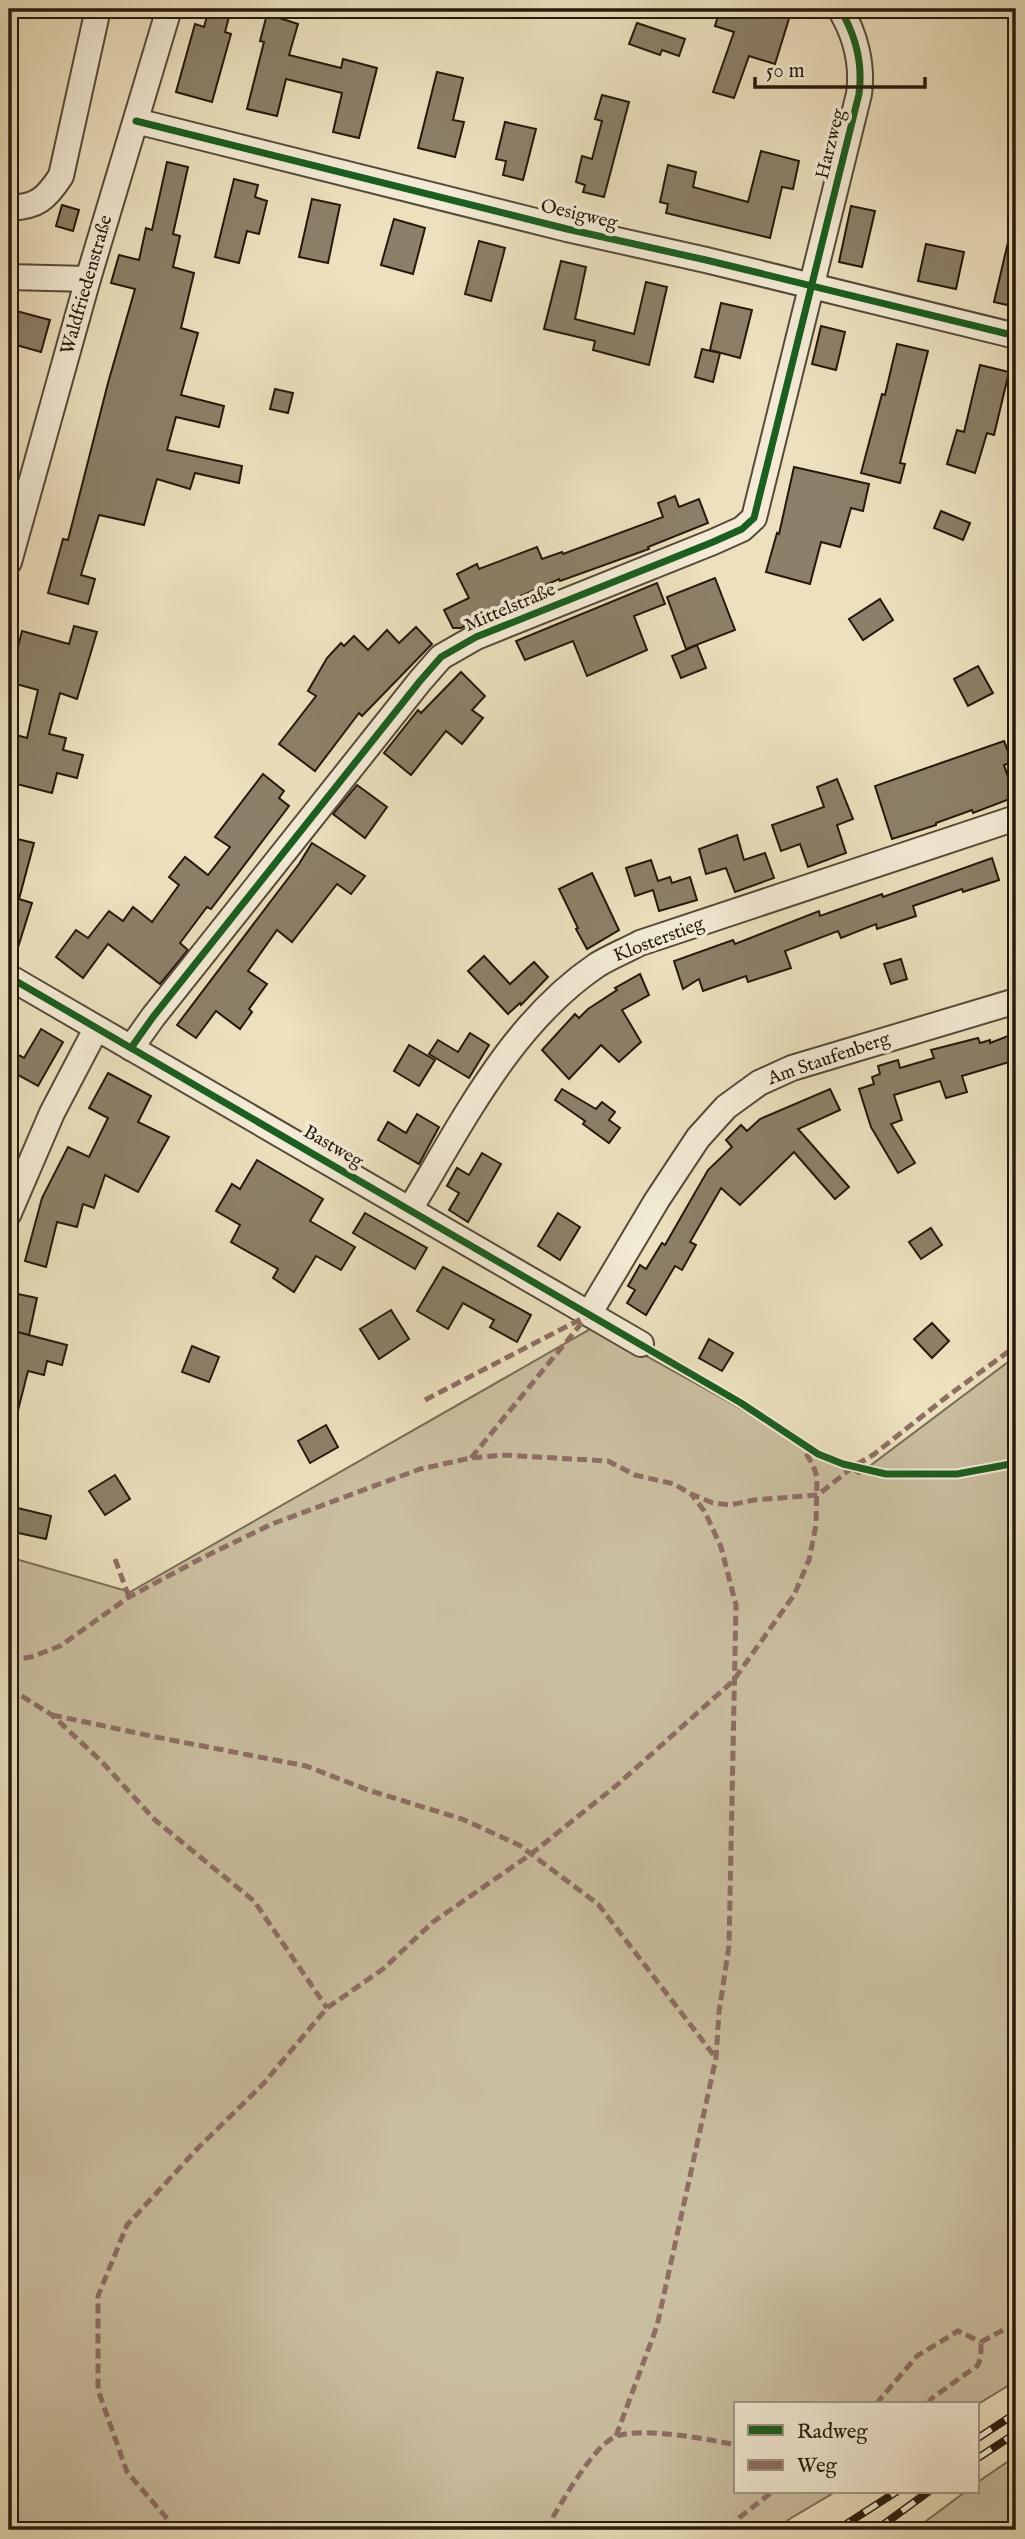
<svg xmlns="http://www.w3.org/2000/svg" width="1025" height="2539" viewBox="0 0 1025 2539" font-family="'IM FELL English',serif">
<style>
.green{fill:#cabea0;stroke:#776c56;stroke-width:2}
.building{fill:#8c8068;stroke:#24190b;stroke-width:2}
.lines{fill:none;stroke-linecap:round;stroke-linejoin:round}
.street-casing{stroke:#564b38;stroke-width:28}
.street{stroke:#f3ebd5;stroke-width:24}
.rail-casing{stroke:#24190b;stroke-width:8}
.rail{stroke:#f3ebd5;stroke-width:5;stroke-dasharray:16;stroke-linecap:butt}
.quiet{stroke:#8d6e63;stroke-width:5;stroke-dasharray:10 5;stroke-linecap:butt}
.cycleway-casing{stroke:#f3ebd5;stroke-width:11}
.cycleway{stroke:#1b5e20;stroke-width:7}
.labels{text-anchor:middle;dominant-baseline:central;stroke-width:7;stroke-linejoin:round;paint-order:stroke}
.street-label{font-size:19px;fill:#24190b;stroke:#f3ebd5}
</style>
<rect width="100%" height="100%" fill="#ece0be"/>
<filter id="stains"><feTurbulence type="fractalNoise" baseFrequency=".00286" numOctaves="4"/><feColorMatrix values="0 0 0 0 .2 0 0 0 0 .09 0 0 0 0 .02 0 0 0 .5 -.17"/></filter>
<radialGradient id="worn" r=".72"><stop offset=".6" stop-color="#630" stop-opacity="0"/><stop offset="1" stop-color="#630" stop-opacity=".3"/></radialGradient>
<g class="green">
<path d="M594 1327 859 1474 1016 1356V2381L978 2404H736V2492H835L788 2520 778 2530H9V1557L130 1592Z"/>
<path d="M1016 2456V2530H914L965 2492H978V2482Z"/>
</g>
<g class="building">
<path d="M209 9H231L225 32 231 34 212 102 176 92 195 24 204 27Z"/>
<path d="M720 9H792L775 64 749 56 734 98 713 92 734 32 715 26Z"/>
<path d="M267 14 298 24 289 55 341 68 343 59 377 68 359 138 333 132 342 93 286 79 277 116 247 109 264 42 260 41Z"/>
<path d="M637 23 685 39 679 56 662 50 660 55 629 44Z"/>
<path d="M437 72 463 78 453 120 464 122 455 157 418 148Z"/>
<path d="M602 95 629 102 604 197 583 192 585 185 576 182 582 156 592 159 602 121 595 119Z"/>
<path d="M505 122 536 129 523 180 503 175 506 161 496 159Z"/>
<path d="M761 151 799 161 793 189 782 187 770 238 666 213 668 204 660 202 668 165 696 172 693 187 748 202Z"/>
<path d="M167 162 188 167 173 234 180 236 173 267 194 273 181 328 198 333 181 395 224 406 219 427 176 417 167 450 242 466 239 483 195 473 190 489 157 479 144 525 99 515 81 575 95 579 88 604 48 593 63 539 68 540 108 383 135 289 111 283 119 255 139 260 146 228 152 230Z"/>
<path d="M234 179 258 185 255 197 267 201 259 234 247 231 239 263 215 257Z"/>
<path d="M312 199 340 205 328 263 299 257Z"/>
<path d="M62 205 79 210 73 231 56 226Z"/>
<path d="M851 206 875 211 862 267 839 262Z"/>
<path d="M394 219 425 228 413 274 381 265Z"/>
<path d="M1009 238 1016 239V307L994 302Z"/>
<path d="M479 241 505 248 491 301 465 294Z"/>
<path d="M926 244 964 252 956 289 918 281Z"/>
<path d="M561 261 586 267 575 319 634 334 646 282 667 287 649 365 593 350 595 341 544 329Z"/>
<path d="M721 303 752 310 740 358 710 350Z"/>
<path d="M9 309 50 320 41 352 9 343Z"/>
<path d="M821 326 845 332 836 370 812 364Z"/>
<path d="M897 344 928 351 900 463 905 464 900 483 861 473 882 394 885 395Z"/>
<path d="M702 349 720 353 713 382 695 377Z"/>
<path d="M980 365 1009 372 994 435 987 433 975 473 947 464 957 430 964 432Z"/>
<path d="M275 389 293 393 288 413 270 409Z"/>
<path d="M794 467 869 484 863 511 851 508 840 547 821 542 810 584 766 572 777 533 779 534Z"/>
<path d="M675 496 679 507 699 499 708 523 648 547 649 549 560 581 559 579 498 606 499 609 461 628H453L444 610 469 598 457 574 477 564 479 569 537 547 542 559 562 552 563 554 663 517 658 503Z"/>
<path d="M941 511 970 523 963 540 934 528Z"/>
<path d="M715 578 735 630 686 649 667 597Z"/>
<path d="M657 583 665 604 634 616 647 650 587 676 573 641 525 660 516 641Z"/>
<path d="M880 599 893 620 863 640 849 619Z"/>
<path d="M74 626 97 632 77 699 60 693 49 734 66 738 63 750 83 755 77 778 57 773 52 793 9 782V733L27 738 38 690 9 682 22 631 69 644Z"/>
<path d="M416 627 432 644 362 716 359 713 315 771 279 744 316 696 308 691 327 658 341 643 344 646 354 636 368 650 387 630 399 643Z"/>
<path d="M697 645 706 668 681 678 672 656Z"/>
<path d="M978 666 993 693 968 706 954 679Z"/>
<path d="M461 672 485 696 472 710 483 718 462 744 446 731 411 775 384 753 418 710 421 713Z"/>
<path d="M1004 741 1012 762 1004 765 1015 797 973 813 972 810 936 823V825L892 839 875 786Z"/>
<path d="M263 774 284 791 279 798 289 806 211 909 207 907 180 943 188 950 160 984 108 944 83 978 56 957 76 930 88 938 109 911 123 921 133 907 152 922 179 885 169 877 185 857 208 875 230 847 215 837Z"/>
<path d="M837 779 853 819 837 825 846 853 808 867 800 844 781 851 772 825 824 807 817 787Z"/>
<path d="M357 785 387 807 365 838 333 814Z"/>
<path d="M737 835 744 860 765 853 774 878 735 892 726 868 706 874 699 849Z"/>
<path d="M9 837 34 843 19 899 32 903 13 963 9 962Z"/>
<path d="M312 843 365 876 351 894 337 884 292 942 277 930 248 971 267 984 249 1009 252 1012 240 1029 216 1011 196 1038 177 1025 299 864Z"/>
<path d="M992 858 999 880 963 892 962 889 913 906 916 916 877 929 876 924 841 938 838 931 785 951 791 968 748 982 746 976 703 991 699 979 683 989 674 961 733 940 735 944 819 911 820 916 882 894 883 897Z"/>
<path d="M651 860 658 881 670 877 672 883 690 877 697 900 659 911 653 890 635 896 626 868Z"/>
<path d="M592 873 619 930 587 949 576 929 578 928 559 889Z"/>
<path d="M484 956 510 984 534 962 548 977 521 1005 520 1003 508 1014 468 971Z"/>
<path d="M901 959 907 979 891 984 884 964Z"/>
<path d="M640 974 649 995 622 1010 641 1042 619 1062 601 1045 569 1079 542 1050 575 1014 579 1018 588 1009 617 990 615 988Z"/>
<path d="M41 1029 63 1042 38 1086 9 1070V1050L24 1058Z"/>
<path d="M470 1033 489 1045 469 1078 429 1054 438 1040 458 1052Z"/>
<path d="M1016 1033V1060L962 1076 967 1092 946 1098 940 1081 894 1095 902 1120 891 1124 915 1163 898 1173 871 1127 859 1089 874 1084 872 1077 880 1074 878 1066 898 1060 900 1068 934 1058 931 1050 978 1038 980 1043 990 1040V1043Z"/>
<path d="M409 1045 435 1060 419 1086 394 1071Z"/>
<path d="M108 1073 151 1096 138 1122 169 1137 138 1192 105 1175 94 1208 83 1204 77 1227 57 1222 46 1267 25 1261 42 1198 68 1147 89 1157 108 1118 89 1108Z"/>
<path d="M562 1089 596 1109 602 1102 615 1112 609 1120 620 1128 609 1143 583 1124 585 1121 555 1100Z"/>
<path d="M830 1089 840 1110 798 1129 849 1187 835 1199 794 1152 740 1205 721 1188 690 1242 696 1245 682 1270 675 1266 646 1315 627 1303 635 1290 628 1286 640 1265 646 1269 662 1243 665 1245 708 1170 732 1147 726 1140 741 1125 747 1131 760 1119Z"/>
<path d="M417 1114 439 1127 419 1164 378 1140 388 1122 406 1133Z"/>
<path d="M482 1153 501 1164 468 1222 449 1210 459 1193 447 1186 457 1168 469 1175Z"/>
<path d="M257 1160 323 1199 310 1221 355 1247 341 1270 316 1256 294 1292 273 1278 278 1269 231 1242 240 1225 216 1211 232 1184 240 1189Z"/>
<path d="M365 1213 427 1248 415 1269 353 1233Z"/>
<path d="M558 1213 580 1227 560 1260 538 1246Z"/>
<path d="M931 1228 942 1245 921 1259 909 1242Z"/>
<path d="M443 1267 531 1315 517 1342 490 1327 494 1320 463 1303 448 1329 417 1311Z"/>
<path d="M13 1293 37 1298 29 1335 9 1330V1312Z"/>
<path d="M391 1310 409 1339 379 1359 360 1329Z"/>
<path d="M932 1323 949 1341 932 1358 914 1339Z"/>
<path d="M17 1332 67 1345 62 1365 47 1361 44 1375 28 1371 15 1422 9 1421V1367Z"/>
<path d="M709 1339 733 1353 722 1371 699 1358Z"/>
<path d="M192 1346 219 1357 209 1382 182 1372Z"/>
<path d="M326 1425 338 1447 310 1463 298 1441Z"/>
<path d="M115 1475 130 1499 105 1515 89 1491Z"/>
<path d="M9 1506 51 1516 46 1539 9 1531Z"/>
</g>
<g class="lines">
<g class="street-casing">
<g id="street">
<path d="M136 121 567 229 706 260 1016 336"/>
<path d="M9 208C37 207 46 199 61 176L98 9"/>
<path d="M9 277 88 279"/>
<path d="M9 562 88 279 169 9"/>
<path d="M9 977 641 1344"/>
<path d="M131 1048 153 1017 420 681 441 657 476 637 713 542 742 529 754 518 859 94C863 64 855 34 840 9"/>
<path d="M410 1209C463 1122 510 1024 597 965 610 957 625 951 640 943L1016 818"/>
<path d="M9 1213 52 1113 96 1029"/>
<path d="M589 1314 657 1200 698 1138 726 1107 759 1083 792 1068 1016 1001"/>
</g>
</g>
<use href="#street" class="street"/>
<g class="rail-casing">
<g id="rail">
<path d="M978 2438 1016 2413"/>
<path d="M978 2458 1016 2433"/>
<path d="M837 2530 896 2492"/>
<path d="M876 2530 928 2492"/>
</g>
</g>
<use href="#rail" class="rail"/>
<g class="quiet">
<path d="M425 1400 583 1318"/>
<path d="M471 1458 589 1314"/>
<path d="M115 1559 129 1597"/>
<path d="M9 1661 31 1657 60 1646 129 1597 202 1558 272 1524 420 1469 471 1458 502 1455 608 1461 635 1475 674 1484 691 1494 713 1503 730 1505 754 1500 818 1495 854 1466 873 1455 949 1395 1016 1346"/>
<path d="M9 1688 52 1715 102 1762 155 1820 254 1901 327 2008"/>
<path d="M52 1715 156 1737 306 1766 368 1790 462 1819 519 1845 598 1904 716 2058"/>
<path d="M981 2342 1016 2323"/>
<path d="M876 2404 917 2356 958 2331 981 2342"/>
<path d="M928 2404 931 2399 978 2365 981 2356V2342"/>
<path d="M616 2436 657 2326 716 2058 719 2012 729 1946 736 1605 721 1547 705 1512 692 1495"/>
<path d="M177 2530 127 2472 98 2390V2296L127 2225 198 2148 263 2084 327 2008 383 1969 433 1922 531 1854 617 1785 733 1681 794 1595 809 1560 816 1525 817 1477 813 1465 804 1450"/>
<path d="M545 2530C559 2508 593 2444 617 2436 644 2427 708 2439 736 2445"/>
<path d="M730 2530 740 2517 772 2492"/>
<path d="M999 2530 1016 2516"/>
</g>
<g class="cycleway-casing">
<g id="cycleway">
<path d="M136 121 567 229 706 260 1016 336"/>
<path d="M9 977 741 1403 818 1454 843 1464 886 1474H957L1016 1463"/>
<path d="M131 1048 153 1017 420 681 441 657 476 637 713 542 742 529 754 518 859 94C863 64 855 34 840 9"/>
</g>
</g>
<use href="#cycleway" class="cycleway"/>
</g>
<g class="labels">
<g class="street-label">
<text transform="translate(831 144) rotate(-76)">Harzweg</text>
<text transform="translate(579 215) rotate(13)">Oesigweg</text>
<text transform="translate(87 285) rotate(-74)">Waldfriedenstraße</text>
<text transform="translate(510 608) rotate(-23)">Mittelstraße</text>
<text transform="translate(659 940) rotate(-21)">Klosterstieg</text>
<text transform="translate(829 1059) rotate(-19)">Am Staufenberg</text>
<text transform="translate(333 1147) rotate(30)">Bastweg</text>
</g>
</g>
<rect width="1025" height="2539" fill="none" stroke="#ece0be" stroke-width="35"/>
<rect x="10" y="10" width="1004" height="2518" fill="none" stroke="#24190b" stroke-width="3.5"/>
<rect x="18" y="18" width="990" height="2504" fill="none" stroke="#24190b" stroke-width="2"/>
<rect x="734" y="2402" width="245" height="91" fill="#f3ebd5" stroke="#a09784" stroke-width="2"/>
<rect x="748" y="2425" width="35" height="10" fill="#1b5e20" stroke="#a09784" stroke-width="2"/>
<text x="797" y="2438" font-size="21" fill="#24190b">Radweg</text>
<rect x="748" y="2460" width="35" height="10" fill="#8d6e63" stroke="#a09784" stroke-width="2"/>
<text x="797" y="2472" font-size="21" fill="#24190b">Weg</text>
<path d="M755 77v10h170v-10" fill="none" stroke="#24190b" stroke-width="3.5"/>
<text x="766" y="77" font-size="21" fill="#24190b" stroke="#f3ebd5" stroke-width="5" paint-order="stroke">50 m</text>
<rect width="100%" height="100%" filter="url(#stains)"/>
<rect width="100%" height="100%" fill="url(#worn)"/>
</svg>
